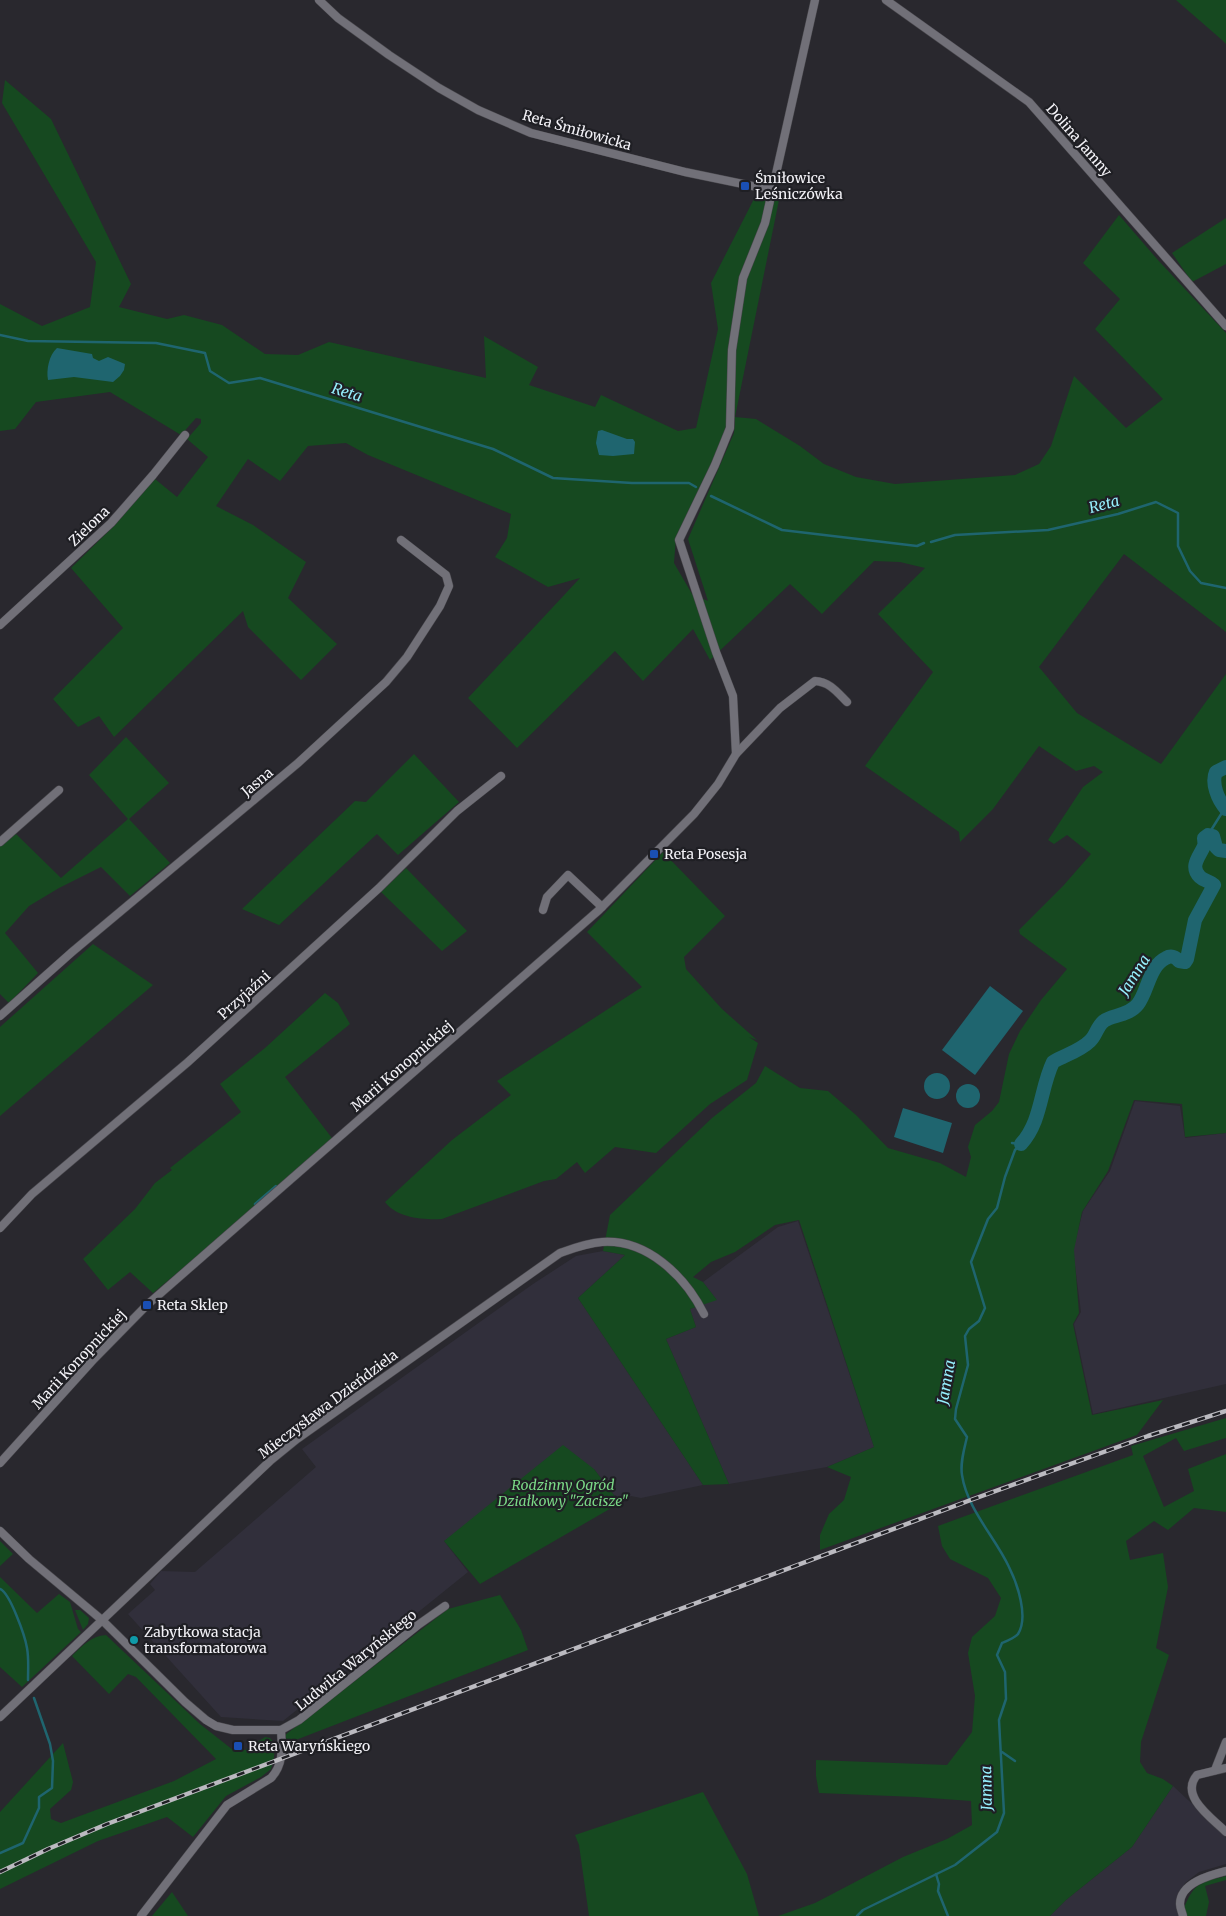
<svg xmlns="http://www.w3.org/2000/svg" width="1226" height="1916" viewBox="0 0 1226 1916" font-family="Merriweather,serif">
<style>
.built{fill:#312f3b}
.green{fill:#164920;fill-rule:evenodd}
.water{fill:#1f656f}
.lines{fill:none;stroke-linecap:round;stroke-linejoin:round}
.stream{stroke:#1f656f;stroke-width:2.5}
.river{stroke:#1f656f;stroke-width:14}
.minor-casing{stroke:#48474c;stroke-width:9}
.minor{stroke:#717078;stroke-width:8}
.rail-casing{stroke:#bbbac0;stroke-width:4.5}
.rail{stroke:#1f1f24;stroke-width:2.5;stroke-dasharray:8;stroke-linecap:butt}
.transit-dot{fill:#1a4fb4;stroke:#1f1f24;stroke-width:2}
.culture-dot{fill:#0f9aa8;stroke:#1f1f24;stroke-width:2}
.labels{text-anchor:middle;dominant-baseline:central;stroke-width:4.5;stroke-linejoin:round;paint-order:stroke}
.street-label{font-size:14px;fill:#f3f2f7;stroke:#1f1f24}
.poi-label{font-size:14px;fill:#f3f2f7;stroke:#1f1f24;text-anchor:start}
.park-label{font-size:14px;font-style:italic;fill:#7ad886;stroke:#1f1f24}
.water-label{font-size:15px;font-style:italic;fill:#96effd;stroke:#1f1f24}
</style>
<rect width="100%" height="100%" fill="#29282e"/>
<g class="built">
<path d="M1135 1101 1180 1106 1185 1138 1226 1133V1384L1093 1414 1074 1324 1081 1312 1073 1250 1083 1211 1110 1171Z"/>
<path d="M798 1221 874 1447 827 1467 729 1484 666 1339 696 1327 690 1309 716 1299 703 1282 778 1227Z"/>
<path d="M603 1251 625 1255 578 1298 703 1485 641 1498 631 1496 620 1503 594 1469 444 1541 468 1572 283 1721 221 1717 128 1614 155 1590 150 1584 161 1571 195 1572 316 1467 302 1449 533 1284 576 1256Z"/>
<path d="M1173 1786 1218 1828 1226 1838V1864L1199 1872 1185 1883 1177 1899 1180 1916H1050L1066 1900 1132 1847Z"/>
</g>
<g class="green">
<path d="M1176 0H1226V44L1222 40Z"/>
<path d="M5 80 51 119 131 284 119 307 167 319 184 315 222 325 265 354 298 355 329 342 486 378 484 336 538 367 529 385 595 407 601 395 678 431 696 428 718 329 711 283 757 193 779 200 735 417 756 419 800 446 824 464 856 477 895 484 1015 475 1039 464 1051 446 1074 376 1126 428 1163 399 1095 329 1120 299 1083 263 1119 215 1157 259 1226 333V632L1124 554 1039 667 1077 713 1161 764 1226 674V1133L1185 1137 1182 1104 1134 1100 1108 1171 1082 1212 1074 1250 1079 1313 1073 1324 1092 1415 1163 1400 1137 1435 820 1550V1535L829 1514 844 1500 851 1477 827 1467 874 1447 799 1220 775 1225 735 1252 711 1262 693 1277 703 1282 717 1300 690 1309 696 1327 666 1339 729 1484 703 1485 578 1298 625 1255 603 1251 610 1215 712 1118 756 1083 765 1066 800 1088 828 1091 856 1115 888 1148 940 1163 966 1177 971 1157 968 1147 975 1125 992 1111 999 1102 1009 1054 1020 1031 1041 1000 1067 969 1020 934 1019 930 1063 886 1091 854 1067 835 1054 844 1048 840 1083 787 1103 772 1094 766 1076 771 1039 746 993 809 960 842 959 832 865 766 933 672 878 614 925 568 900 562 874 561 822 614 790 584 710 660 693 629 643 681 615 651 517 748 468 698 580 578 548 587 495 557 507 538 511 514 368 455 346 443 308 446 280 481 248 459 216 506 253 525 306 562 288 598 337 644 301 680 248 627 243 611 114 737 99 716 78 727 53 699 123 628 71 568 114 526 155 479 177 497 208 457 187 439 201 423V419L196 418 181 435 110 392 36 402 15 429 0 431V304L42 326 90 307 96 262 2 103ZM735 418 734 433 688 539 708 601 692 594 674 563 676 537 697 496 728 425Z"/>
<path d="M1226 218V264L1192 282 1172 253Z"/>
<path d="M126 737 169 783 129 819 170 863 130 896 101 867 59 888 29 906 5 933 38 973 9 1003 0 994V846L16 834 61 878 128 819 89 775Z"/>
<path d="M414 754 459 802 398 855 377 834 279 925 242 909 355 801 366 802Z"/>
<path d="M663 852 725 916 684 957 686 969 722 1009 757 1040 749 1037 758 1043 747 1080 710 1104 656 1153 615 1147 585 1173 577 1162 556 1179 544 1181 442 1219C423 1220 397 1218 385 1202L452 1140 511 1095 497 1081 642 987 587 932Z"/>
<path d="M406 868 467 931 442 951 381 892Z"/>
<path d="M93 944 153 985 0 1116V1027Z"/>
<path d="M325 993 338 1003 350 1024 285 1077 335 1142 153 1293 130 1272 108 1290 83 1259 135 1209 155 1183 172 1170 170 1168 241 1112 220 1084 265 1048Z"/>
<path d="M1226 1418V1438L1184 1451 1176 1438 1143 1456 1164 1507 1194 1491 1188 1469 1226 1454V1512L1194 1508 1168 1530 1154 1521 1126 1541 1130 1560 1163 1553 1168 1587 1156 1648 1169 1655 1141 1742 1140 1762 1147 1773 1163 1779 1173 1786 1132 1847 1066 1900 1050 1916H778L815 1903 903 1857 947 1839 972 1825 971 1801 916 1797 819 1793 816 1776V1760L947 1765 972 1732 975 1696 968 1653 972 1637 995 1616 1001 1598 988 1578 950 1559 942 1546 938 1526 1133 1455 1131 1446Z"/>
<path d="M563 1445 594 1469 620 1503 480 1584 444 1541Z"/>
<path d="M0 1541 13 1554 0 1566Z"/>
<path d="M0 1577 37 1613 59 1594 70 1602 78 1629 81 1632 22 1687 0 1667Z"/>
<path d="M500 1595 521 1630 528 1650 288 1743 285 1735 448 1609Z"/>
<path d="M75 1610H80L89 1618 88 1624 83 1630Z"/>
<path d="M106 1635 200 1724 233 1750H245L265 1737 270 1738 275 1744 274 1757 271 1769 261 1777 226 1796 193 1837 167 1817 98 1841 0 1889V1812L63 1743 73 1782 71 1790 50 1809 51 1819 61 1823 174 1781 216 1759 136 1677 128 1674 109 1694 72 1656C82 1646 91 1636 106 1635Z"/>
<path d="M703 1792 747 1874 759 1916H589L579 1845 575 1835Z"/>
<path d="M1226 1876V1880L1205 1886 1209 1902 1206 1916H1185C1183 1909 1184 1907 1187 1901 1196 1881 1207 1881 1226 1876Z"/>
<path d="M172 1892 188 1916H152Z"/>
</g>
<g class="water">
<path d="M57 348 92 354 93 358 99 361 108 357 125 364 124 370 120 376 113 382 74 377 48 380C46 370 49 355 57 348Z"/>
<path d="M602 430 627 439H633L635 442 634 454 613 456 599 455 596 443 598 431Z"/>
<path d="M990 986 1023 1011 975 1075 942 1050Z"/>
<circle cx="937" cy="1086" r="13"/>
<circle cx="968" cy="1096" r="12"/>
<path d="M903 1108 952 1123 943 1153 894 1137Z"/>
</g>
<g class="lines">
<g class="stream">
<path d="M0 335 28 341 156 343 205 353 210 371 229 383 260 378 493 449 553 478 632 483H689L696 487"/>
<path d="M711 496 782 530 917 546 924 543"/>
<path d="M931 542 955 535 1048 530 1118 514 1156 502 1178 513V546L1190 571 1201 583 1226 588"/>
<path d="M1208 835 1225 808"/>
<path d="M1012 1143 1021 1144"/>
<path d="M255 1204 276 1186"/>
<path d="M0 1589C10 1593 25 1636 27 1648 29 1659 28 1669 28 1680"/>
<path d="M1002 1752 1015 1761"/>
<path d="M0 1853 23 1843 39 1808V1797L52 1788 53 1761 50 1744 34 1698"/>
<path d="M936 1874 939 1884 938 1891 948 1916"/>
<path d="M857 1916 863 1910 955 1865 997 1832 1004 1813 999 1720 1006 1699 1005 1672 997 1655 1002 1643C1007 1641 1015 1638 1018 1634 1029 1617 1017 1583 1009 1567 995 1537 967 1509 962 1475 960 1463 964 1450 967 1437L955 1419 956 1409 968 1365 965 1336 969 1329 979 1321 985 1308 971 1262 988 1219 997 1208 1005 1177 1015 1150 1021 1144"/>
</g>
<g class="river">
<path d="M1226 767 1216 772C1211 783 1218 800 1226 809"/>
<path d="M1021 1144C1042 1121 1040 1089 1053 1062 1065 1055 1080 1051 1090 1041 1096 1036 1097 1026 1104 1021 1111 1015 1129 1016 1138 1004 1148 991 1149 966 1166 958 1171 955 1176 957 1179 961L1185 962 1187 959 1195 920 1214 885C1210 881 1204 881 1200 877 1189 866 1200 856 1204 846 1205 845 1204 839 1204 838L1208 835 1213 836 1216 847 1219 850 1226 851"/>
</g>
<g class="minor-casing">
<g id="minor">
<path d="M319 0 338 18 389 55 439 88 478 110 531 133 685 172 772 190"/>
<path d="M886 0 1029 102 1226 326"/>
<path d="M0 625 111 523 153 475 185 435"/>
<path d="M736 754 780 708 815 681C830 682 837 692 847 702"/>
<path d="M0 842 59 790"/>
<path d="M543 910 547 897 568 875 602 907"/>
<path d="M0 1016 72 952 298 763 386 682 407 657 440 606 449 586 446 575 401 540"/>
<path d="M0 1228 32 1194 188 1062 379 888 457 811 501 776"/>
<path d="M0 1463 93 1360 147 1305 599 910 694 814 718 784 736 754 733 696 716 652 679 540 715 465 730 428 732 350 743 278 765 223 815 0"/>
<path d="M0 1531 29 1559 102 1620 185 1702 206 1720 216 1726 233 1730H281C282 1748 284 1764 271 1778L227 1805 141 1916"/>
<path d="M0 1717 270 1461 297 1439 560 1253C574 1248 587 1243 602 1242 647 1239 685 1276 704 1314"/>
<path d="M281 1730 299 1720 418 1625 445 1606"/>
<path d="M1226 1768 1197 1775C1179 1796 1212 1818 1226 1832"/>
<path d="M1215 1770 1226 1742"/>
<path d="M1183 1916C1182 1912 1180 1908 1180 1904 1180 1883 1210 1875 1226 1871"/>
</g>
</g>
<use href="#minor" class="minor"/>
<g class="rail-casing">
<path id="rail" d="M0 1872 48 1849 107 1824 968 1501 1148 1436 1226 1411"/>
</g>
<use href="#rail" class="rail"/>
</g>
<g class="transit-dot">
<rect x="740" y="181" width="10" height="10" rx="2.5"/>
<rect x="649" y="849" width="10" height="10" rx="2.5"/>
<rect x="142" y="1300" width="10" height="10" rx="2.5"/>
<rect x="233" y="1741" width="10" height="10" rx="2.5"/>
</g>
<circle class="culture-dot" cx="134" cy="1640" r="5"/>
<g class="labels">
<g class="street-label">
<text transform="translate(577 130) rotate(16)">Reta Śmiłowicka</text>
<text transform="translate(1079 140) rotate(49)">Dolina Jamny</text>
<text transform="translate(89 526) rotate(-44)">Zielona</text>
<text transform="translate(257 782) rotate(-40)">Jasna</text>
<text transform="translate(244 995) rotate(-42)">Przyjaźni</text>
<text transform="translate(402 1066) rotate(-41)">Marii Konopnickiej</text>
<text transform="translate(79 1359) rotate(-47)">Marii Konopnickiej</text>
<text transform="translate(328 1404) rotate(-37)">Mieczysława Dzieńdziela</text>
<text transform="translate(356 1660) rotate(-39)">Ludwika Waryńskiego</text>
</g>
<g class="poi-label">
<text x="755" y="178">Śmiłowice<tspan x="755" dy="16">Leśniczówka</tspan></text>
<text x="664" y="854">Reta Posesja</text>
<text x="157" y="1305">Reta Sklep</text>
<text x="144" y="1632">Zabytkowa stacja<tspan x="144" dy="16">transformatorowa</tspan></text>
<text x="248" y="1746">Reta Waryńskiego</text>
</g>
<g class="park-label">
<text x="563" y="1485">Rodzinny Ogród<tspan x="563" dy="16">Działkowy "Zacisze"</tspan></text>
</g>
<g class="water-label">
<text transform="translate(347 392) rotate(17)">Reta</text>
<text transform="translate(1104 504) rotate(-15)">Reta</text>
<text transform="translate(1134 975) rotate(-58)">Jamna</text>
<text transform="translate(946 1382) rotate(-80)">Jamna</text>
<text transform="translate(986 1788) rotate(-91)">Jamna</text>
</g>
</g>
</svg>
